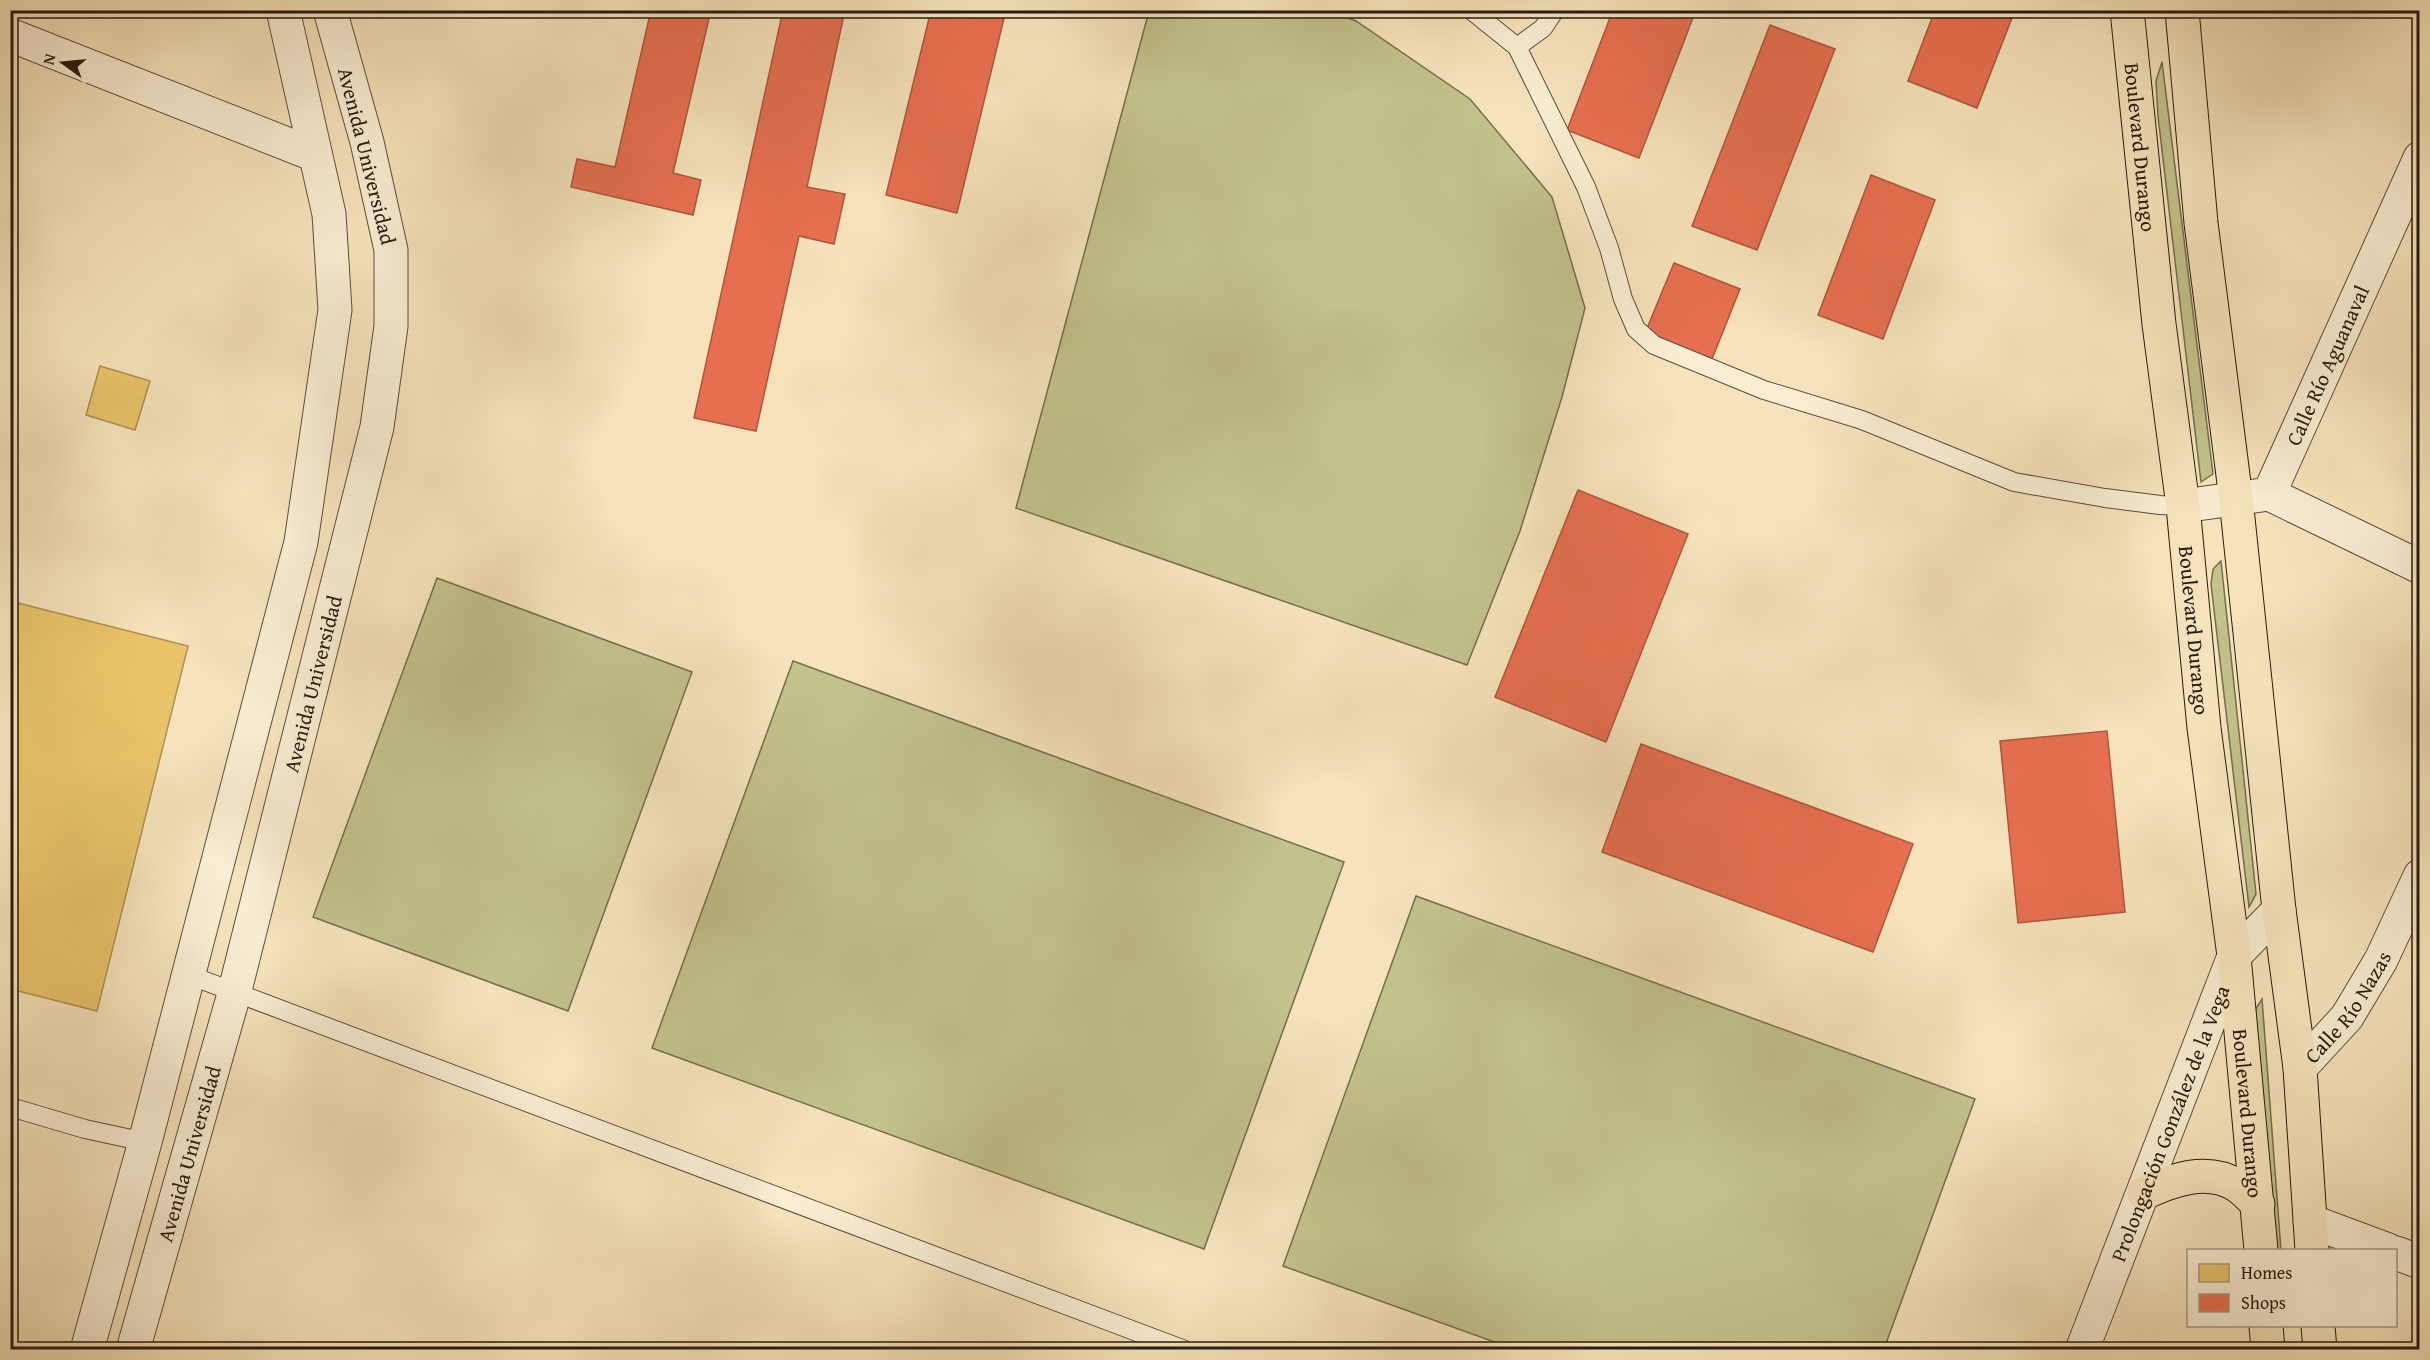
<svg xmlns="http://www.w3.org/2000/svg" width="2430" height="1360" viewBox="0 0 2430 1360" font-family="'Gentium Book Plus',serif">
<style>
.green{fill:#c2c28c;stroke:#746e4e;stroke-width:1.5}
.homes{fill:#e9c46a;stroke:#ae914f;stroke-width:1.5}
.shops{fill:#e76f51;stroke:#ad563e;stroke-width:1.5}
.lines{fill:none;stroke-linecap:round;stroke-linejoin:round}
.service-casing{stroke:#5a4d3b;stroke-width:20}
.minor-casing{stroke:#5a4d3b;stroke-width:35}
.tertiary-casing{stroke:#5a4d3b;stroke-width:35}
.primary-casing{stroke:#261b10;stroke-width:35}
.service{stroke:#f9edd3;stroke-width:18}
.minor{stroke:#f9edd3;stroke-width:33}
.tertiary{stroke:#f9edd3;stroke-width:33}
.primary{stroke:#f6e3bb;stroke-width:33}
.labels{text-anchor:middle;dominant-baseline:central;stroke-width:6;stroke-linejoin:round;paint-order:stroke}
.street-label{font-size:21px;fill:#261b10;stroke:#f9edd3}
</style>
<rect width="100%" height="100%" fill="#f6e3bb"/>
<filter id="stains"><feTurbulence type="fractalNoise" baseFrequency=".00333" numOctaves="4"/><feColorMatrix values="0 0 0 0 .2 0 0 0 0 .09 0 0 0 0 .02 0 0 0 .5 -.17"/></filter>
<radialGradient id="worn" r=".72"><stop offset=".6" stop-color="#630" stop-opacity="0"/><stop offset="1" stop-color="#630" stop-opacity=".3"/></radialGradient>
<g class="green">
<path d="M1149 11H1329L1356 21 1470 99 1552 197 1585 308 1562 397 1520 531 1467 665 1016 508Z"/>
<path d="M2162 62 2213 474 2201 482 2158 116 2156 81Z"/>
<path d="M2221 561 2256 894 2249 907 2211 584 2213 569Z"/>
<path d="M437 578 692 672 568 1011 313 917Z"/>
<path d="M793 661 1344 862 1204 1249 652 1048Z"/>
<path d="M1416 896 1975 1099 1884 1349H1514L1283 1266Z"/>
<path d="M2262 999 2281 1250H2273L2255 1010Z"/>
</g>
<g class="homes">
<path d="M100 366 150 381 135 430 86 415Z"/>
<path d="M10 601 188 646 97 1011 10 989Z"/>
</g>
<g class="shops">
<path d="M651 10H711L673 173 701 180 693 215 571 187 577 159 615 167Z"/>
<path d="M783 10H845L807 187 845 194 834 244 799 236 756 431 694 418Z"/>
<path d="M931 10H1006L957 213 886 195Z"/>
<path d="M1613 10H1696L1639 158 1567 130Z"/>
<path d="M1935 10H1993L2012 18 1977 108 1908 81Z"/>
<path d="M1770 25 1835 49 1757 250 1692 226Z"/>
<path d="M1871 175 1935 200 1883 339 1818 315Z"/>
<path d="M1674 263 1740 289 1712 359 1645 333Z"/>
<path d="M1578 490 1688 534 1606 742 1495 697Z"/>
<path d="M2107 731 2125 912 2018 923 2000 741Z"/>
<path d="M1641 744 1913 844 1873 952 1602 852Z"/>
</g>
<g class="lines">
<g class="service-casing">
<g id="service">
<path d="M1471 10 1517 47 1586 187 1609 248 1623 299 1636 329 1654 345 1764 390 1862 420 2014 482 2105 498 2160 505 2183 506"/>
<path d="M1517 47 1543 28 1555 10"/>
<path d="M189 975 1185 1350"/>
<path d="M17 1109 85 1129 145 1142"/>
</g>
</g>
<g class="minor-casing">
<g id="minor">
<path d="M10 35 315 155"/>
<path d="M2269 494 2420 567"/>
<path id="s1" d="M2183 506 2269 494 2420 158"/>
<path id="s2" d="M2300 1068 2347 1017 2381 960 2420 876"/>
<path d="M2310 1221 2388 1250"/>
<path d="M2396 1253 2420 1262"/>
<path id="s3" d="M2082 1350 2234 956 2279 910"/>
</g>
</g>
<g class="tertiary-casing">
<g id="tertiary">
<path d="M87 1350 145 1142 301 542 335 310 329 214 283 10"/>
<path id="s4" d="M133 1350 234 994 377 427 391 326V250L367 142 330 10"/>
</g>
</g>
<g class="primary-casing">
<g id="primary">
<path id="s5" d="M2127 10 2159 324 2183 506 2204 728 2234 956 2261 1250"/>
<path d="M2182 10 2201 223 2236 499 2279 910 2300 1068 2312 1250"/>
<path d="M2144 1193C2172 1180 2207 1167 2236 1185 2244 1190 2251 1198 2258 1204"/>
<path d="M2266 1326 2268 1350"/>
<path d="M2318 1326 2320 1350"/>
</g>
</g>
<use href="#service" class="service"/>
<use href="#minor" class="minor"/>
<use href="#tertiary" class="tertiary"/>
<use href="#primary" class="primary"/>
</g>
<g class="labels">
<g class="street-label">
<text stroke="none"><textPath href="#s5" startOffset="138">Boulevard Durango</textPath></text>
<text transform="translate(367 156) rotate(76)">Avenida Universidad</text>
<text stroke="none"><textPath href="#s1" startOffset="228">Calle Río Aguanaval</textPath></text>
<text stroke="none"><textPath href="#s5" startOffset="624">Boulevard Durango</textPath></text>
<text stroke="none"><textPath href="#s4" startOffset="690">Avenida Universidad</textPath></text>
<text stroke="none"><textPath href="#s2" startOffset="78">Calle Río Nazas</textPath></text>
<text stroke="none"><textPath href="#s5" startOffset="1110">Boulevard Durango</textPath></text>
<text stroke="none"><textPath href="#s3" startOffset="243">Prolongación González de la Vega</textPath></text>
<text stroke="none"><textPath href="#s4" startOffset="204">Avenida Universidad</textPath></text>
</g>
</g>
<rect width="2430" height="1360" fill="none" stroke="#f6e3bb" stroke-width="36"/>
<rect x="12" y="12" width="2406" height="1336" fill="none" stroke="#261b10" stroke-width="3"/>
<rect x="18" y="18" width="2394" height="1324" fill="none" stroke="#261b10" stroke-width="1.5"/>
<rect x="2187" y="1249" width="210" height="78" fill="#f9edd3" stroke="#a59985" stroke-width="1.5"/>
<rect x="2199" y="1264" width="30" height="18" fill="#e9c46a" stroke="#a59985" stroke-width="1.5"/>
<text x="2241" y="1279" font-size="18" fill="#261b10">Homes</text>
<rect x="2199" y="1294" width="30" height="18" fill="#e76f51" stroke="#a59985" stroke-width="1.5"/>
<text x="2241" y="1309" font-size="18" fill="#261b10">Shops</text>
<g transform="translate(63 63) rotate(285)" stroke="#f9edd3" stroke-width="4.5" paint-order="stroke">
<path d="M0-4.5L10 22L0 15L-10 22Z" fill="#261b10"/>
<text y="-9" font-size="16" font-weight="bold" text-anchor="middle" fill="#261b10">N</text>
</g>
<rect width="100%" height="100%" filter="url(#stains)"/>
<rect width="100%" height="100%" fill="url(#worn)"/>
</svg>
